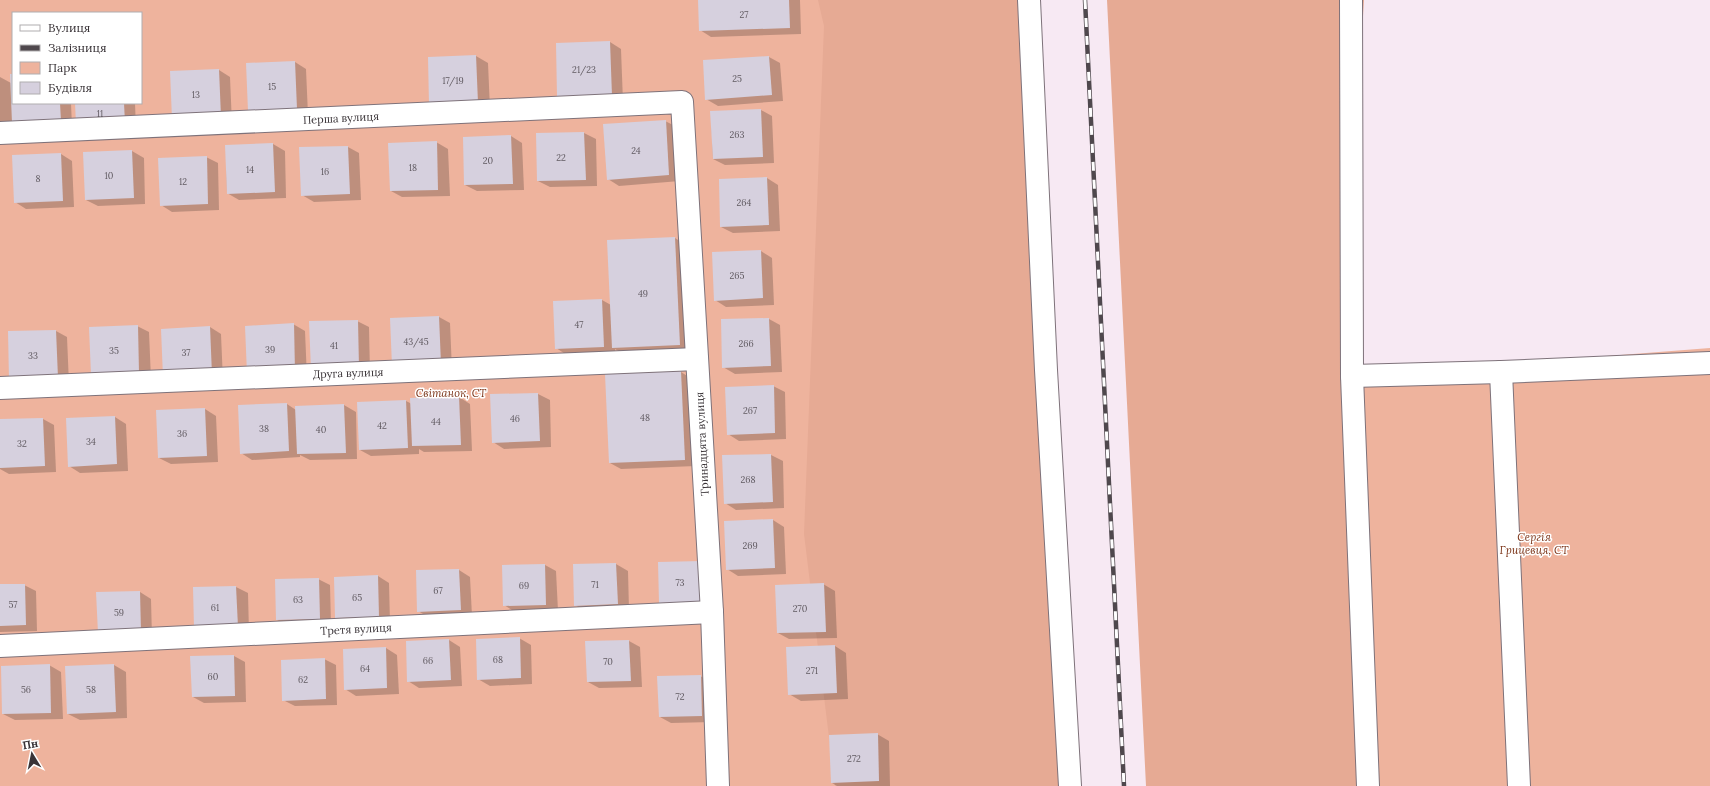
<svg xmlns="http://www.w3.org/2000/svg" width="1710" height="786" viewBox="0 0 1710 786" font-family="Lora,serif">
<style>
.green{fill:#eeb39d;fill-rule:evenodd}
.forest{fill:#e6aa94}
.shadow{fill:#0003}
.building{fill:#d6d0de}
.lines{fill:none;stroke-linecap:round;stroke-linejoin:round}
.minor-casing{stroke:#7e727a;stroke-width:24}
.minor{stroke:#fff;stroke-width:22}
.rail-casing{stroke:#4f484d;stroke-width:4.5}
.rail{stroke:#fff;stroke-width:3;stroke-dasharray:9;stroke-linecap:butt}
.labels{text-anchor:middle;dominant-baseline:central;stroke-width:3;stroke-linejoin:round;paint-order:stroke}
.number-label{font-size:9px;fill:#605a61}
.street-label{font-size:11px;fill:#393337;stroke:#fff}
.park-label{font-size:11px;font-style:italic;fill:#7c3519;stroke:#fff}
</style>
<rect width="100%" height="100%" fill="#f7e9f3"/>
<g class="green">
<path d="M0 0H892L903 786H0ZM13 13H141V103H13Z"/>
<path d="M1710 348V786H1368L1352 376Z"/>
</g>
<g class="forest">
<path d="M818 0H1032L1074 786H835L804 534 824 26Z"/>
<path d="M1107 0H1364L1352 194 1371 786H1146Z"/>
</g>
<g class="shadow">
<path d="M699 0H800L801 34 711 37 700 30Z"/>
<path d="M610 42 621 49 623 102 570 103 557 44Z"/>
<path d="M476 56 488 63 490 109 430 105 429 58Z"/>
<path d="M769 57 780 63 783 101 718 106 706 99Z"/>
<path d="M295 62 306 69 308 115 249 110Z"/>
<path d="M219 70 230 77 232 124 184 125Z"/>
<path d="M13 75V103H71L72 127 24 129 11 121 12 129H0V77L11 83Z"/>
<path d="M76 103H135L136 129Z"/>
<path d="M761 110 772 116 774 163 725 165 713 159 711 112Z"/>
<path d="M665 121 677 127 680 181 619 186 608 179Z"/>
<path d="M584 133 596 139 597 186 550 187 538 181 537 134Z"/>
<path d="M511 136 522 143 524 190 477 191 465 185 464 138Z"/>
<path d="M436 142 448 149 450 196 402 197 391 191Z"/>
<path d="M273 144 285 151 286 198 239 200 227 193 226 146Z"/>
<path d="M348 147 359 153 361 200 314 202 302 195Z"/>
<path d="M132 151 144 158 145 204 98 206 86 200 84 153Z"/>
<path d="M61 154 72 161 74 207 26 209 15 202 13 156Z"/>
<path d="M206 157 218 163 219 210 172 212 161 205Z"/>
<path d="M767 178 778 185 780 231 733 233 721 227Z"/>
<path d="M675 238 686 245 691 351 624 354 615 349V353L567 355 556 348 602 300 611 305Z"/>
<path d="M761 251 772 258 774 305 726 307 715 300Z"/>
<path d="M439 317 450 323 452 370 404 372Z"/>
<path d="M769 319 780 325 782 372 735 374 723 367 722 320Z"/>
<path d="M357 321 369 327 370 374 323 376Z"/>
<path d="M293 324 305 331 307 378 248 373Z"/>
<path d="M137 326 149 332 151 379 92 375Z"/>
<path d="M210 327 221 334 223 381 175 383Z"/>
<path d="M56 331 67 337 69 384 22 386 9 332Z"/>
<path d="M681 372 692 379 696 466 621 469 610 463Z"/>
<path d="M773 386 785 392 786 439 739 441 728 434Z"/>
<path d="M538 394 550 400 551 447 504 449 493 442 491 395Z"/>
<path d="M459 397 470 404 472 451 424 452 419 449V454L371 456 360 450 406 401 412 404Z"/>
<path d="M287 404 296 410V407L344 405 356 412 357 459 310 460 300 455V457L252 460 241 453Z"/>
<path d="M205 409 216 416 218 462 171 464 159 458 157 411Z"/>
<path d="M115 417 126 424 128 471 80 473 69 466Z"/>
<path d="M43 419 54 425 56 472 9 474 0 469V420Z"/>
<path d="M771 455 783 461 784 508 736 510 725 503 723 456Z"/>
<path d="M773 520 784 527 786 574 738 576 727 569Z"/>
<path d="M616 564 628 571 629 610 587 612 575 605 574 565Z"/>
<path d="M545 565 556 571 558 611 515 612 504 605 503 566Z"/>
<path d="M459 570 470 577 472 616 430 618 418 611 417 571Z"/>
<path d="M378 576 389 583 390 623 348 624 336 617Z"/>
<path d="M318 579 330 585 331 625 289 626 277 620Z"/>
<path d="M823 584 835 591 837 638 789 639 778 633Z"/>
<path d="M0 585H24L36 591 37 631 0 632Z"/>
<path d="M236 587 248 593 249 633 194 588Z"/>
<path d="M140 592 151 599 152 638 99 633Z"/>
<path d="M519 638 531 645 532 684 490 686 478 679Z"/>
<path d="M449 640 460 647 462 686 419 688 408 681Z"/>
<path d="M629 641 640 647 642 687 599 688 588 682Z"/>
<path d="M835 646 846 653 848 699 801 701 789 694Z"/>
<path d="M386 648 397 655 399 694 356 696 345 689Z"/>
<path d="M234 656 245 662 246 702 204 703 193 697Z"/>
<path d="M324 659 336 665 337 705 295 706 283 700Z"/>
<path d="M49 665 61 672 63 719 15 720 3 714Z"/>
<path d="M114 665 126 672 127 718 80 720 68 714 66 667Z"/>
<path d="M700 676 712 682 713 722 671 723 660 717Z"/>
<path d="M877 734 889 741 890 786H837L832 783Z"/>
</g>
<g class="building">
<path d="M698 0H789L790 28 699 31Z"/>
<path d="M610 41 612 96 557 97 556 43Z"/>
<path d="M476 55 478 103 429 105 428 57Z"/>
<path d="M769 56 772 95 705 100 703 60Z"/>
<path d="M295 61 297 109 248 111 246 63Z"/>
<path d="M219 69 221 117 172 119 170 71Z"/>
<path d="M10 74H13V103H60L61 121 12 123Z"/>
<path d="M75 103H124L125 123 76 124Z"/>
<path d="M761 109 763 157 713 159 710 111Z"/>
<path d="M666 120 669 175 607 180 603 124Z"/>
<path d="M584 132 586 180 537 181 536 133Z"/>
<path d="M511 135 513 184 464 185 463 137Z"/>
<path d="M437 141 438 190 390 191 388 143Z"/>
<path d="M273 143 275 192 227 194 225 145Z"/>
<path d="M348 146 350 194 301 196 299 147Z"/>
<path d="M132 150 134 198 85 200 83 152Z"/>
<path d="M61 153 63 201 14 203 12 155Z"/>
<path d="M207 156 208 204 160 206 158 158Z"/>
<path d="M767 177 769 225 720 227 719 179Z"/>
<path d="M675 237 680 345 612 348 607 240Z"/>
<path d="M761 250 763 298 714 301 712 252Z"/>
<path d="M602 299 604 347 555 349 553 301Z"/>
<path d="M439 316 441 364 392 366 390 318Z"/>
<path d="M769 318 771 366 722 368 721 319Z"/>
<path d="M358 320 359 368 311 370 309 321Z"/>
<path d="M294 323 295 372 247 374 245 326Z"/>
<path d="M138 325 139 373 91 375 89 327Z"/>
<path d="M210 326 212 375 163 377 161 329Z"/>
<path d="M56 330 58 378 9 380 8 331Z"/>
<path d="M681 371 685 460 609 463 605 374Z"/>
<path d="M774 385 775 433 727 435 725 387Z"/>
<path d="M538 393 540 441 492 443 490 394Z"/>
<path d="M459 396 461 445 412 446 410 398Z"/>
<path d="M406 400 408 448 359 450 357 402Z"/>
<path d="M287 403 289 451 240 454 238 405Z"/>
<path d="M344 404 346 453 297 454 295 406Z"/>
<path d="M205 408 207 456 158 458 156 410Z"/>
<path d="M115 416 117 464 68 467 66 418Z"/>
<path d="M43 418 45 466 0 468V419Z"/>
<path d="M771 454 773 502 724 504 722 455Z"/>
<path d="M773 519 775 568 726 570 724 521Z"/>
<path d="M702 561 703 602 659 603 658 562Z"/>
<path d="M616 563 618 604 574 606 573 564Z"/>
<path d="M545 564 546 605 503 606 502 565Z"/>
<path d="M459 569 461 610 417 612 416 570Z"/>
<path d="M378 575 379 617 335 618 334 577Z"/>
<path d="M319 578 320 619 276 620 275 579Z"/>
<path d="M824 583 826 632 777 633 775 585Z"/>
<path d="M0 584H25L26 625 0 626Z"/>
<path d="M236 586 238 627 194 628 193 587Z"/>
<path d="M140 591 141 632 98 633 96 592Z"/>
<path d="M520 637 521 678 477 680 476 639Z"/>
<path d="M449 639 451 680 407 682 406 641Z"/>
<path d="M629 640 631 681 587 682 585 641Z"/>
<path d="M835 645 837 693 788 695 786 647Z"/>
<path d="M386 647 387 688 344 690 343 649Z"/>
<path d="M234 655 235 696 192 697 190 656Z"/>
<path d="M325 658 326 699 282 701 281 660Z"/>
<path d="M50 664 51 713 2 714 1 666Z"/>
<path d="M114 664 116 712 67 714 65 666Z"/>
<path d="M701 675 702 716 659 717 657 676Z"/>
<path d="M878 733 879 781 831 783 829 735Z"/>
</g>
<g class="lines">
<g class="minor-casing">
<g id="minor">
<path d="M1029 0 1046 370 1070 786"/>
<path d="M1351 0 1352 376 1368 786"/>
<path d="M0 133 682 102 712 612 718 786"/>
<path d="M1501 372 1519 786"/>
<path d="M1352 376 1501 372 1710 363"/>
<path d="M0 388 697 359"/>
<path d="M0 646 712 612"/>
</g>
</g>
<use href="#minor" class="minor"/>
<g class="rail-casing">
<path id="rail" d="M1085 0 1124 786"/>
</g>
<use href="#rail" class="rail"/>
</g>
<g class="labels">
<g class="number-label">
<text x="744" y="14">27</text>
<text x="584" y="69">21/23</text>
<text x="737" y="78">25</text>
<text x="453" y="80">17/19</text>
<text x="272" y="86">15</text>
<text x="196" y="94">13</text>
<text x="100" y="113">11</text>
<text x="737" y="134">263</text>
<text x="636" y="150">24</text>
<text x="561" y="157">22</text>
<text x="488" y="160">20</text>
<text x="413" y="167">18</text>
<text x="250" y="169">14</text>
<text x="325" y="171">16</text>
<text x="109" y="175">10</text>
<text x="38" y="178">8</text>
<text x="183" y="181">12</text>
<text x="744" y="202">264</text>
<text x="737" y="275">265</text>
<text x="643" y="293">49</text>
<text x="579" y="324">47</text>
<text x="416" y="341">43/45</text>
<text x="746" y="343">266</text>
<text x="334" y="345">41</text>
<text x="270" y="349">39</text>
<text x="114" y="350">35</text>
<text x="186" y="352">37</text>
<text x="33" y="355">33</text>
<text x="750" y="410">267</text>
<text x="645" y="417">48</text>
<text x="515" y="418">46</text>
<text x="436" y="421">44</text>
<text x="382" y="425">42</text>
<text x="264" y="428">38</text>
<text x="321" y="429">40</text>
<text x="182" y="433">36</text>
<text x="91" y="441">34</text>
<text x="22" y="443">32</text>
<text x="748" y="479">268</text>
<text x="750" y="545">269</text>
<text x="680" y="582">73</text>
<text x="595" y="584">71</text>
<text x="524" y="585">69</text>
<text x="438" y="590">67</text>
<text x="357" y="597">65</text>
<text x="298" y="599">63</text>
<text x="13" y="604">57</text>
<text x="215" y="607">61</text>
<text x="800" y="608">270</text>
<text x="119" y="612">59</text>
<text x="498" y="659">68</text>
<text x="428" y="660">66</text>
<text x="608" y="661">70</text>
<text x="365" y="668">64</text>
<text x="812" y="670">271</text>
<text x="213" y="676">60</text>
<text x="303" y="679">62</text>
<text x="26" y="689">56</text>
<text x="91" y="689">58</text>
<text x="680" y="696">72</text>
<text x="854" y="758">272</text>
</g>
<g class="street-label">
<text transform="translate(341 118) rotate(-3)">Перша вулиця</text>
<text transform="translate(348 373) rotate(-2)">Друга вулиця</text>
<text transform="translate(702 444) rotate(-93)">Тринадцята вулиця</text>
<text transform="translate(356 629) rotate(-3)">Третя вулиця</text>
</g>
<g class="park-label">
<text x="451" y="393">Світанок, СТ</text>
<text x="1534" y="537">Сергія<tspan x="1534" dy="13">Грицевця, СТ</tspan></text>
</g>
</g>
<rect x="12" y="12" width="130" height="92" fill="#ffffff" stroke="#b0adaf"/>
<rect x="20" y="25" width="20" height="6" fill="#ffffff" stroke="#b0adaf"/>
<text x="48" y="32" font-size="12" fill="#393337">Вулиця</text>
<rect x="20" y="45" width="20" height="6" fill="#4f484d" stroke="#b0adaf"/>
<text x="48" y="52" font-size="12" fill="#393337">Залізниця</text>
<rect x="20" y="62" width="20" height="12" fill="#eeb39d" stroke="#b0adaf"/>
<text x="48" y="72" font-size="12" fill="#393337">Парк</text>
<rect x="20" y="82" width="20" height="12" fill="#d6d0de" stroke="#b0adaf"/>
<text x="48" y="92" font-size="12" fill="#393337">Будівля</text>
<g transform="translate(32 754) rotate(350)" stroke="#ffffff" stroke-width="3" paint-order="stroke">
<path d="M0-3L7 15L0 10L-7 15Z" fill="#393337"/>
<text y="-6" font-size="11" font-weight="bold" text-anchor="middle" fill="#393337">Пн</text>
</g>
</svg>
